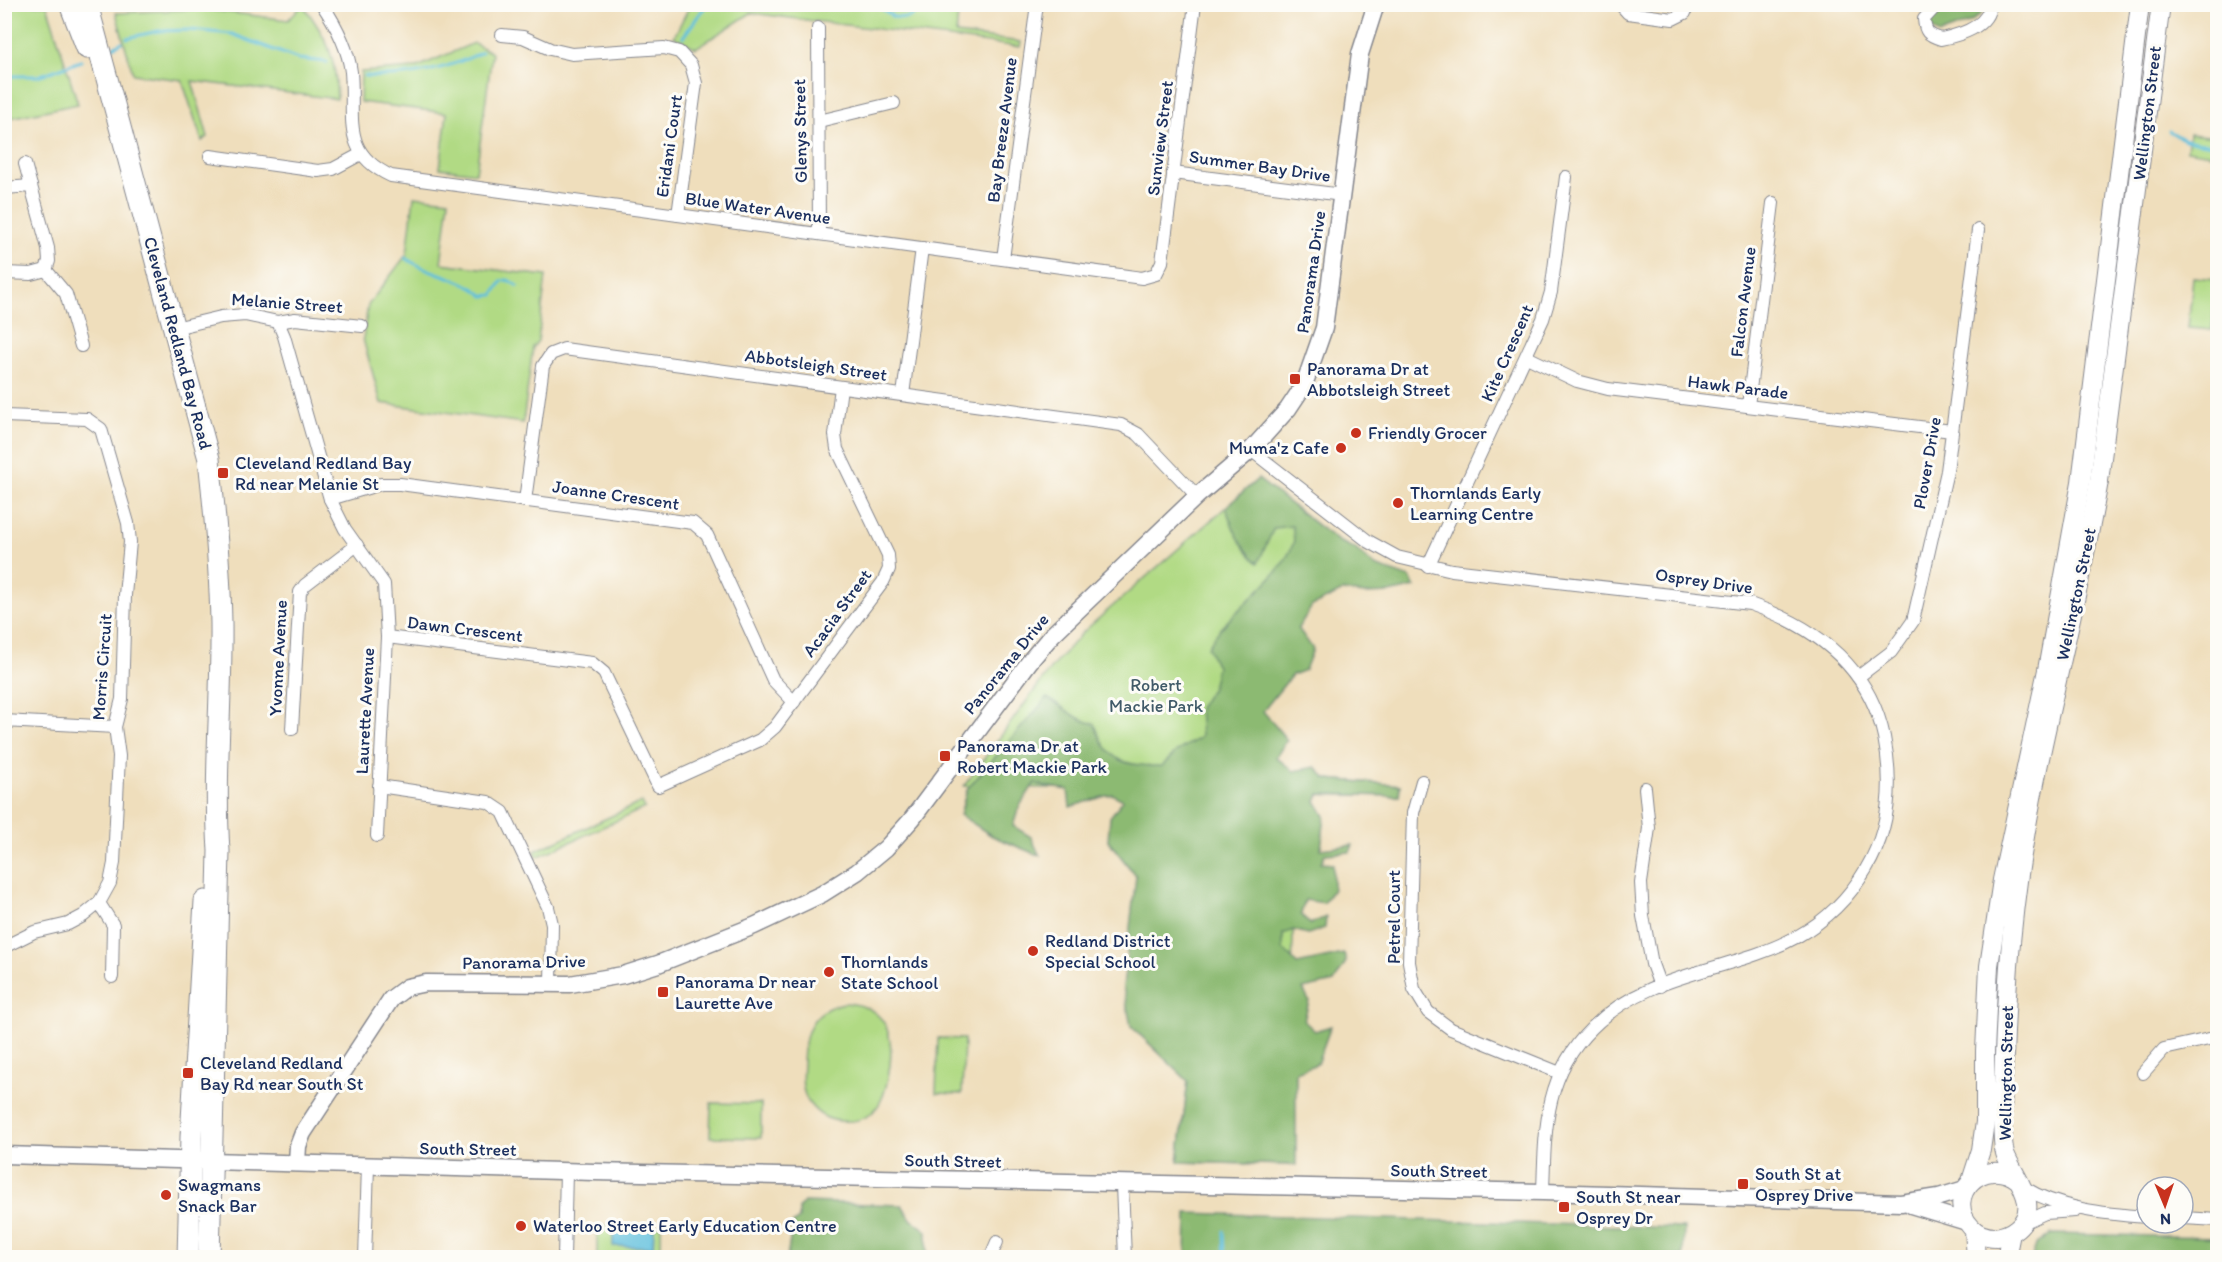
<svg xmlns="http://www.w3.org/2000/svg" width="2222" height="1262" viewBox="0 0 2222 1262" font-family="Itim,sans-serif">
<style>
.green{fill:#b1da84;stroke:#668471;stroke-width:1.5}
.forest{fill:#8cba72;stroke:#547468;stroke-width:1.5}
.water{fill:#5fbfdd;stroke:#3d779e;stroke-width:1.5}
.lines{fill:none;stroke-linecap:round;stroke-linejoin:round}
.stream{stroke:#5fbfdd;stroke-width:3}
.street-casing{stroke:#85868d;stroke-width:14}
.secondary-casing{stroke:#85868d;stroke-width:19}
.primary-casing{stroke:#85868d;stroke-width:20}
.highway-casing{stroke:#85868d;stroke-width:23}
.street{stroke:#fff;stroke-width:12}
.secondary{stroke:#fff;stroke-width:16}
.primary{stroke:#fff;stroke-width:18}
.highway{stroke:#fff;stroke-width:21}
.poi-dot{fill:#c8321e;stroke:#fdfcf7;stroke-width:2}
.labels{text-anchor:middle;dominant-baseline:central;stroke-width:6;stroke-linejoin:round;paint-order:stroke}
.street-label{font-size:18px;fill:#1b2f5e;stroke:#fdfcf7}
.poi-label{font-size:18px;fill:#1b2f5e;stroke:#fdfcf7;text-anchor:start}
.park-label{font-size:18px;fill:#405a68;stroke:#fdfcf7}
</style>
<rect width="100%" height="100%" fill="#fdfcf7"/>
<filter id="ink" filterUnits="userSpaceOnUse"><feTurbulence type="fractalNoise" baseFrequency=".0167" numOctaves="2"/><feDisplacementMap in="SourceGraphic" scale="12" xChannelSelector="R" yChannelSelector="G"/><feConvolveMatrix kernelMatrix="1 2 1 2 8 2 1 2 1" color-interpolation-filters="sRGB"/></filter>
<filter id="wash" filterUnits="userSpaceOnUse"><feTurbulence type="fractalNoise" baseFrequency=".008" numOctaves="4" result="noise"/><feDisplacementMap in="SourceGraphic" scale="24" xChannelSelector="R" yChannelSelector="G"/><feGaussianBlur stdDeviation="1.35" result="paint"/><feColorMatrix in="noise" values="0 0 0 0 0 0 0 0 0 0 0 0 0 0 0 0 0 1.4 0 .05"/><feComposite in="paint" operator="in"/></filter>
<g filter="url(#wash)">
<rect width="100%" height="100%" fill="#efdebc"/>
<g class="green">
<path d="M959 4 956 34 1021 42 1020 47 751 13 696 48 674 37 690 5Z"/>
<path d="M7 5H47L78 104 5 119 4 17Z"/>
<path d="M303 5C328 39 336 57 337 99L192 81 208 137 202 141 182 80 133 74 116 13 202 9 288 20Z"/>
<path d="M474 43 492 53 476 173 440 168 447 113 360 102 361 72 415 68Z"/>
<path d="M2189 134 2217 137V155L2187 150Z"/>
<path d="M414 196 449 200 441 263 546 276 538 341 533 347 523 423 381 403 363 339 368 305 407 254Z"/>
<path d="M2193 277 2217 279 2212 330 2188 328Z"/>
<path d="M1258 479 1338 541 1227 771 1400 785 1399 796 1296 794 1288 1165 1178 1162 1188 1081 1131 1026 1136 876 1108 840 1126 790 964 786 1051 668 1082 633Z"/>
<path d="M642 802 645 808 537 857 535 851Z"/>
<path d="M844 1003C883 1005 894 1030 890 1065 886 1096 878 1125 840 1121 827 1120 817 1114 809 1103 801 1091 802 1078 803 1064 804 1033 810 1010 844 1003Z"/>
<path d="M938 1038 964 1039 962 1094 936 1093Z"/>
<path d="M711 1103 761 1104V1138L710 1137Z"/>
<path d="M597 1226H661V1250L657 1251V1257L597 1258Z"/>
</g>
<g class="forest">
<path d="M1953 5H1983L1985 7C1980 22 1953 28 1940 34 1931 30 1929 26 1930 16Z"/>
<path d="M1258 479 1338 541 1354 548 1375 566 1410 578 1415 587 1390 593 1364 594 1343 591 1312 606 1298 628 1313 649 1305 670 1292 675 1263 711 1287 740 1276 757 1293 771 1316 767 1326 779 1400 785 1399 796 1320 794 1316 801 1325 816 1321 849 1353 845 1350 852 1325 854 1321 863 1333 864V889L1324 903 1305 900 1301 914 1310 924 1326 917 1325 928 1308 934 1293 930 1283 934V949L1297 964 1344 954 1346 962 1334 982 1303 989 1309 1001 1304 1021 1315 1031 1331 1026 1317 1064 1296 1072V1165L1178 1162 1188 1081 1131 1026 1123 987 1136 876 1108 840 1110 817 1123 800 1112 794 1070 807 1068 790 1034 784 1019 807 1013 826 1031 837 1040 856 992 836 960 815 967 789 1047 698C1065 707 1075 720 1095 724 1107 762 1125 766 1162 766L1177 751 1201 737 1199 708 1212 688 1217 667 1208 647C1226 613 1281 580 1293 544 1295 539 1293 531 1292 526L1274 528 1258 563C1241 547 1232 529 1226 507Z"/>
<path d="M804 1202 902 1205 911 1219 927 1231V1257H787L793 1223 799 1219V1208Z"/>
<path d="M1187 1213 1684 1228 1683 1257H1186Z"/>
<path d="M2051 1234 2217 1237V1257H2032L2036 1245Z"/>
</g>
<path class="water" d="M613 1229H654L653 1247 613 1246Z"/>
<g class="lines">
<g class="stream">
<path d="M876 4 893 17 907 18 926 8 927 4"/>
<path d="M683 37 707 4"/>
<path d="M127 38 158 31 190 30 232 34 298 59 327 62"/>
<path d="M110 49 122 42"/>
<path d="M4 76H38L81 61"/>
<path d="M365 76C406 78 444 71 482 52"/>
<path d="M2169 131 2185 140 2218 146"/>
<path d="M405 258C430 275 461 276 484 296L493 295 502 281 508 280 518 286"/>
<path d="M1224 1231 1225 1258"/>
</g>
</g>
</g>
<g filter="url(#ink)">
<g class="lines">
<g class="street-casing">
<g id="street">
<path d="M322 4C336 25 348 47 351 72 355 118 340 152 391 176L1142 278 1156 274 1162 262 1195 4"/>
<path d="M1620 4 1628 13 1673 19 1685 13 1687 4"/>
<path d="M1938 4 1924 19C1925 32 1928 35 1941 39 1960 35 1989 27 1990 4"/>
<path d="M818 28 819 234"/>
<path d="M502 35 523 37 550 49 572 54 664 48 679 52 691 65 696 83 678 215"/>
<path d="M819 121 894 103"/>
<path d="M210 156 318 171 333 169 361 154"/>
<path d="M25 164 48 248 49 261 46 270"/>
<path d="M1173 173 1342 195"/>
<path d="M5 188 31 186"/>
<path d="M1003 259 1037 4"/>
<path d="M46 270 66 294 81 346"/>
<path d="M4 273 31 274 46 270"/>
<path d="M278 322 284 336 330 499 345 529 384 584 387 637 592 663 604 673 658 786 760 740 775 727 883 582 889 569 888 555 837 449 835 435 841 387"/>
<path d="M175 328 221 317 245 315 278 322 295 319 362 326"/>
<path d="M1527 357 1577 381 1608 389 1952 431"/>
<path d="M903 395 922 248"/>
<path d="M1748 406 1773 203"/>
<path d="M4 416 87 419 101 429 128 523 130 542 125 595 122 699 115 727 119 756 114 863 110 883 99 903 83 916 68 924 34 932 4 947"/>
<path d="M1251 450 1368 541 1397 557 1452 570 1750 604C1814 626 1869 666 1884 737 1893 782 1890 829 1866 869 1798 985 1673 947 1592 1028 1544 1075 1545 1130 1543 1192"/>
<path d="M330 499 381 484H400L693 523 707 535 773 680 794 702"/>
<path d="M525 501 543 366 551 354 564 349 1121 425 1138 434 1197 496"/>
<path d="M1428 566 1543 319 1551 292 1566 177"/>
<path d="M1858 677 1891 652 1913 621 1947 471 1978 230"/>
<path d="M4 721 115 727"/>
<path d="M292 729 300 592 305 585 357 545"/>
<path d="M1422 781 1413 813 1409 962 1414 989 1428 1012 1451 1029 1560 1073"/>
<path d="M379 786 488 802 503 812 548 907 552 924 551 984"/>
<path d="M1645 788 1649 828 1641 883 1643 916 1652 964 1660 986"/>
<path d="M377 836 387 637"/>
<path d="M99 903 113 925 112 977"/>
<path d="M2143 1073 2164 1049 2218 1037"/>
<path d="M1122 1185 1125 1258"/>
<path d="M2023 1187C2058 1209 2105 1214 2147 1217"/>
<path d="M2183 1218 2218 1220"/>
<path d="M2021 1224 2045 1213 2075 1211"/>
<path d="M365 1258 368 1166"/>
<path d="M564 1258 566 1171"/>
<path d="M990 1258 997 1242"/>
</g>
</g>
<g class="secondary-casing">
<g id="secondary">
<path d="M4 1155 594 1172 1543 1192 1901 1203 1939 1197 1965 1189"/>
<path d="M297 1162 298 1146 303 1133 391 999 407 987 426 983 570 984 623 975 658 964 754 926 822 894 857 872 886 848 912 819 1030 661 1052 635 1197 496 1251 450 1288 409 1304 385 1324 328 1360 54 1376 4"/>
<path d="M1911 1205 1967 1222"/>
</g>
</g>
<g class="primary-casing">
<g id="primary">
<path d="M2018 1180C1984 1154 1942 1196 1971 1227 1977 1234 1987 1237 1996 1237 2004 1236 2011 1233 2017 1228 2043 1206 2013 1176 2005 1153 2002 1143 2003 1131 2002 1121 2004 1041 2007 960 2018 881 2037 746 2076 615 2099 481L2161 4"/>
<path d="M1971 1181 1981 1150 1985 1122V1051L1989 966 2002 880 2047 670 2081 482 2140 4"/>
<path d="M1974 1230 1976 1258"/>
<path d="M2006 1258 2011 1233"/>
</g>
</g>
<g class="highway-casing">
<g id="highway">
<path d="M70 4 87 48"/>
<path d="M87 4 209 459C215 514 220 568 221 623 222 699 214 775 219 851L209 1258"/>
<path d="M188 1258 191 1137 205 901"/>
</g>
</g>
<use href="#street" class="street"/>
<use href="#secondary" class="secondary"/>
<use href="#primary" class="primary"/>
<use href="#highway" class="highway"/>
</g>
</g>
<g class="poi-dot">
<rect x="1289" y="373" width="12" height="12" rx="3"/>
<circle cx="1356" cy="433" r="6"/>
<circle cx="1341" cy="448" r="6"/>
<rect x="217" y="467" width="12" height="12" rx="3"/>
<circle cx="1398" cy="503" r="6"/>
<rect x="939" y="750" width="12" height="12" rx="3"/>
<circle cx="1033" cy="951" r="6"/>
<circle cx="829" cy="972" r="6"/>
<rect x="657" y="986" width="12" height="12" rx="3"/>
<rect x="182" y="1067" width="12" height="12" rx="3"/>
<rect x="1737" y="1178" width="12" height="12" rx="3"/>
<circle cx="166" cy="1195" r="6"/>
<rect x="1558" y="1201" width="12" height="12" rx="3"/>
<circle cx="521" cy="1226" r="6"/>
</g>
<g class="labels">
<g class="street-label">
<text transform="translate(2147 113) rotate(-83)">Wellington Street</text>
<text transform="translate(1002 130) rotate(-83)">Bay Breeze Avenue</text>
<text transform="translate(800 131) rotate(-91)">Glenys Street</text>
<text transform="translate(1160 138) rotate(-83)">Sunview Street</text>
<text transform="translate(669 146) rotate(-82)">Eridani Court</text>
<text transform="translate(1260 166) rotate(8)">Summer Bay Drive</text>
<text transform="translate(758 208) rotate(8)">Blue Water Avenue</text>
<text transform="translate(1311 272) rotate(-82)">Panorama Drive</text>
<text transform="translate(1743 302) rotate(-83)">Falcon Avenue</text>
<text transform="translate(287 303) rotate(4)">Melanie Street</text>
<text transform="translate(178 343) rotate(75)">Cleveland Redland Bay Road</text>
<text transform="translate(1507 353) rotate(-66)">Kite Crescent</text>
<text transform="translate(816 365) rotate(8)">Abbotsleigh Street</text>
<text transform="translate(1738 387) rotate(7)">Hawk Parade</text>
<text transform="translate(1927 463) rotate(-80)">Plover Drive</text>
<text transform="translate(616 495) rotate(8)">Joanne Crescent</text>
<text transform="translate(1704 581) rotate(8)">Osprey Drive</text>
<text transform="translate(2076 594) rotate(-78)">Wellington Street</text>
<text transform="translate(837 613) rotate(-54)">Acacia Street</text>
<text transform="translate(465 629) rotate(7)">Dawn Crescent</text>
<text transform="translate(278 658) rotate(-87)">Yvonne Avenue</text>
<text transform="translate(1006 664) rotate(-51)">Panorama Drive</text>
<text transform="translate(102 667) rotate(-86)">Morris Circuit</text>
<text transform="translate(365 711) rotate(-87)">Laurette Avenue</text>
<text transform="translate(1394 917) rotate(-90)">Petrel Court</text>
<text transform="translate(524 962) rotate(-1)">Panorama Drive</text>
<text transform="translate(2006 1073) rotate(-89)">Wellington Street</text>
<text transform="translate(468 1149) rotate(1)">South Street</text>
<text transform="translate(953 1161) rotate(1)">South Street</text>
<text transform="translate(1439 1171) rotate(1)">South Street</text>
</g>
<g class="poi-label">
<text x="1307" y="369">Panorama Dr at<tspan x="1307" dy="21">Abbotsleigh Street</tspan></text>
<text x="1368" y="433">Friendly Grocer</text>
<text x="1329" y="448" text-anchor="end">Muma'z Cafe</text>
<text x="235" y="463">Cleveland Redland Bay<tspan x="235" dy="21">Rd near Melanie St</tspan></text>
<text x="1410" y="493">Thornlands Early<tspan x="1410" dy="21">Learning Centre</tspan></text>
<text x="957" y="746">Panorama Dr at<tspan x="957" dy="21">Robert Mackie Park</tspan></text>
<text x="1045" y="941">Redland District<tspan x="1045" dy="21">Special School</tspan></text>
<text x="841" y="962">Thornlands<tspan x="841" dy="21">State School</tspan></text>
<text x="675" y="982">Panorama Dr near<tspan x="675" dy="21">Laurette Ave</tspan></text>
<text x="200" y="1063">Cleveland Redland<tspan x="200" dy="21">Bay Rd near South St</tspan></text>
<text x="1755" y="1174">South St at<tspan x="1755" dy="21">Osprey Drive</tspan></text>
<text x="178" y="1185">Swagmans<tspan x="178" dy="21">Snack Bar</tspan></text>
<text x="1576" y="1197">South St near<tspan x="1576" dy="21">Osprey Dr</tspan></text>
<text x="533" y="1226">Waterloo Street Early Education Centre</text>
</g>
<g class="park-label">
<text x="1156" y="685">Robert<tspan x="1156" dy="21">Mackie Park</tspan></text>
</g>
</g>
<rect width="2222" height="1262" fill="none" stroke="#fdfcf7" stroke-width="24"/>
<g transform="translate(2165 1205) rotate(178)"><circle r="28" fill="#fdfcf7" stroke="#a3aaba" stroke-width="1.5"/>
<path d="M0-4.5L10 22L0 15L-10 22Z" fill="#c8321e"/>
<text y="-9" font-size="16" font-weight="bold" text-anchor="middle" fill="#1b2f5e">N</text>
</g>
</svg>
